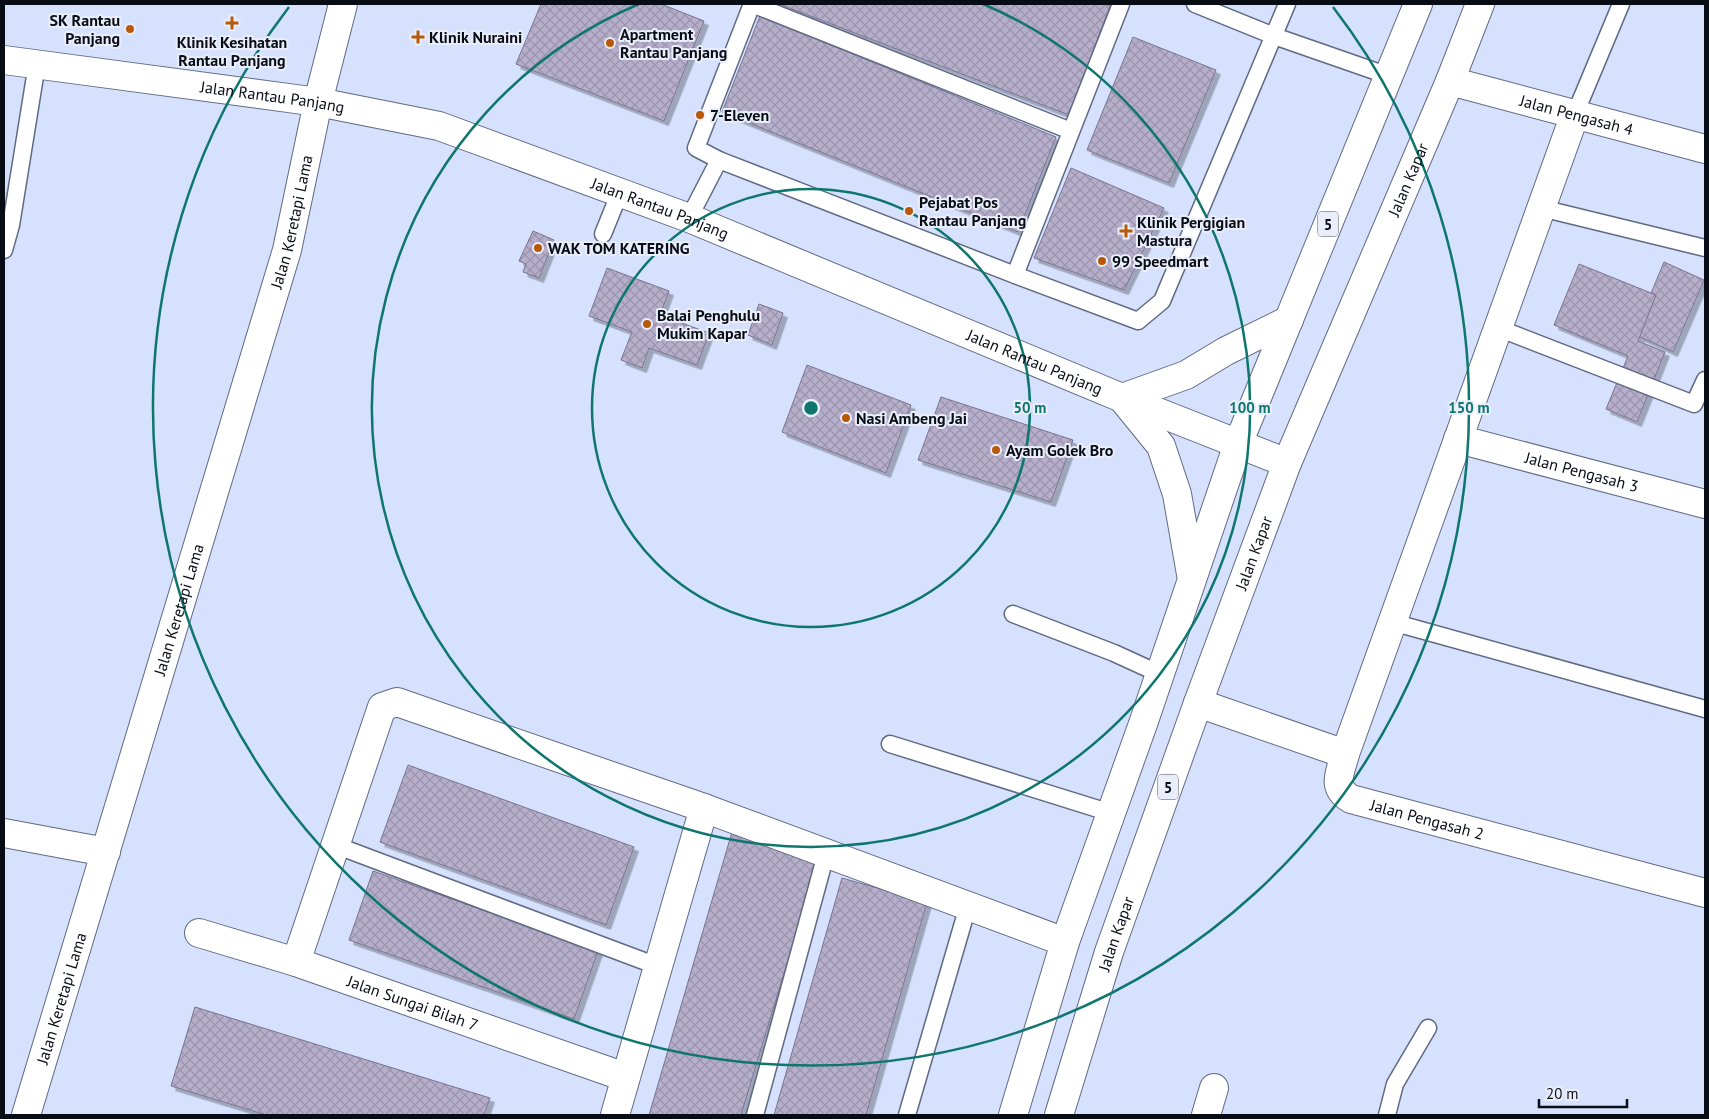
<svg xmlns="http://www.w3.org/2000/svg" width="1709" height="1119" viewBox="0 0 1709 1119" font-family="'PT Sans',sans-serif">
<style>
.building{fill:url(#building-cross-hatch);stroke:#7a738e;filter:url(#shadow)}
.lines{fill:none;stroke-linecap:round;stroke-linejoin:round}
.lane-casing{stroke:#606a83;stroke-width:19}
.street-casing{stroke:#606a83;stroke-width:30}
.secondary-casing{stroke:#606a83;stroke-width:30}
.highway-casing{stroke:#606a83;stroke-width:30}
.lane{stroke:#fff;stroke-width:16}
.street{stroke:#fff;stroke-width:28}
.secondary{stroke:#fff;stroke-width:28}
.highway{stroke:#fff;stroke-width:28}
.ring{fill:none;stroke:#0f766e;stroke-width:2.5}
.poi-dot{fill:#b75909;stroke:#eaeefa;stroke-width:2}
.labels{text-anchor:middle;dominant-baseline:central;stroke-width:4;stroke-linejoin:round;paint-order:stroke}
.shield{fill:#eaeefa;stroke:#4c505a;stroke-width:1}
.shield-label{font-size:15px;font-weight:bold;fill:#080c15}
.poi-label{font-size:16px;font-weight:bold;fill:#080c15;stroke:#eaeefa;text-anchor:start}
.street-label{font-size:16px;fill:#080c15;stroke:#eaeefa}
.centre{fill:#0f766e;stroke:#eaeefa;stroke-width:2.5}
.ring-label{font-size:15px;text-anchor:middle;font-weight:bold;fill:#0f766e;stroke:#eaeefa;stroke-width:4;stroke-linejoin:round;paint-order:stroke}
</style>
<defs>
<pattern id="building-cross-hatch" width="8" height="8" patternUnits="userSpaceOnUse" patternTransform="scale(1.25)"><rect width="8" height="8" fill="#b6aecb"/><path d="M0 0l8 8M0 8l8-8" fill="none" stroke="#9b94ad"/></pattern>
<filter id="shadow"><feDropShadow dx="4.5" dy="4.5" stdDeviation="0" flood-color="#0004"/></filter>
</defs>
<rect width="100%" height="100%" fill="#d6e1fe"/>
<g class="building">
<path d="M541 4H661L704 21 664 121 516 64Z"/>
<path d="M779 4H1105L1110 6 1069 115Z"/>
<path d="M760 16 1056 137 1018 232 722 112Z"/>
<path d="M1133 37 1216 70 1169 183 1087 150Z"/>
<path d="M1071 168 1164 208 1124 290 1034 258Z"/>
<path d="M533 231 554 240 539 278 523 272 526 264 519 261Z"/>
<path d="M1664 262 1704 280 1673 352 1634 334Z"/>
<path d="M1579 264 1656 295 1638 341 1665 352 1637 422 1606 409 1628 356 1554 325Z"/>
<path d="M607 268 669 291 660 315 709 333 697 365 649 348 642 368 621 360 632 332 589 316Z"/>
<path d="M759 304 783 313 772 345 748 335Z"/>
<path d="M807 365 911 405 886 473 782 432Z"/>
<path d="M941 397 1073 440 1051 502 918 460Z"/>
<path d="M408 765 634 847 606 925 380 842Z"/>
<path d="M732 832 819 858 741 1115H649Z"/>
<path d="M373 871 598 951 574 1019 349 940Z"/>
<path d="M842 878 927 902 866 1115H774Z"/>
<path d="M195 1007 490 1098 484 1115H266L171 1086Z"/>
</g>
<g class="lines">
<g class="lane-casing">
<g id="lane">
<path d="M752 4 696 148 719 160 1015 275 1138 321 1162 301 1287 4"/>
<path d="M752 4 1071 131"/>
<path d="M1195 4 1274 36 1389 76"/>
<path d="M1575 114 1621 4"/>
<path d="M1541 208 1705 248"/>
<path d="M689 218 719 160"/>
<path d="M603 234 620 192"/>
<path d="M4 250 11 225 37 64"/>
<path d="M1015 275 1121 4"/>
<path d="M1498 328 1694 404 1705 380"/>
<path d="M1013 614 1114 653 1160 674"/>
<path d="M1392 622 1705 709"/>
<path d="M890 744 1111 813"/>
<path d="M335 845 657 966"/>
<path d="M755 1115 826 854"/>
<path d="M907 1115 968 906"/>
<path d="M1387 1115 1395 1084 1428 1028"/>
</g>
</g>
<g class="street-casing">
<g id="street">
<path id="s1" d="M1450 81 1705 149"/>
<path id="s2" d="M1458 439 1705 504"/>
<path id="s3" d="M1198 703 1345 754C1340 774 1331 787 1351 799L1705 893"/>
<path d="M1345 754 1575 114"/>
<path d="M4 833 106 852"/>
<path id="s4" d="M199 933 296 962 625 1077"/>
<path d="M296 962 382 707 397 702 704 808 1065 942"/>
<path id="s5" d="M26 1115 287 250 318 102"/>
<path d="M615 1115 704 808"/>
<path d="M1206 1115 1214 1088"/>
</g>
</g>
<g class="secondary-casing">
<g id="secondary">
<path id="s6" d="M4 60 318 102 439 126 689 218 1122 398 1287 463"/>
<path d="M318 102 343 4"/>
</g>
</g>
<g class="highway-casing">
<g id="highway">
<path d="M1191 574 1177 494 1161 446 1122 398 1186 375 1226 351 1289 320"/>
<path d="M1013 1115 1065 942 1144 721 1238 444 1418 4"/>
<path id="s7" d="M1059 1115 1109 952 1198 703 1287 463 1450 81 1480 4"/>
</g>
</g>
<use href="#lane" class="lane"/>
<use href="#street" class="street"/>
<use href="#secondary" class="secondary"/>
<use href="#highway" class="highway"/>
</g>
<g class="ring">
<circle cx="811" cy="408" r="219"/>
<path d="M983 4A439 439 0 1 1 639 4"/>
<path d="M1333 7A658 658 0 1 1 289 7"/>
</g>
<g class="poi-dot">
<path d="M229.5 15.5h5v5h5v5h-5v5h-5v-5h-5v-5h5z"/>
<circle cx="130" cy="29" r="5"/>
<path d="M415.5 29.5h5v5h5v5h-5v5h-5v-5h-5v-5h5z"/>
<circle cx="610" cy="43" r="5"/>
<circle cx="700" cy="115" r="5"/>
<circle cx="909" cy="211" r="5"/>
<path d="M1123.5 223.5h5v5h5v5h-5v5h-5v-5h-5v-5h5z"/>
<circle cx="538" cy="248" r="5"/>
<circle cx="1102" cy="261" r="5"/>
<circle cx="647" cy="324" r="5"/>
<circle cx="846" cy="418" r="5"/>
<circle cx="996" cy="450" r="5"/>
</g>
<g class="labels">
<g class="shield">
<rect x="1318" y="211.5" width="20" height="25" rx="4"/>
<rect x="1158" y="774.5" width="20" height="25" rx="4"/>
</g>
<g class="shield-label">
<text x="1328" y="224">5</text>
<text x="1168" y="787">5</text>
</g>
<g class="poi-label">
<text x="120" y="20" text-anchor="end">SK Rantau<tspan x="120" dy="18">Panjang</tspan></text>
<text x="620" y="34">Apartment<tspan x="620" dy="18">Rantau Panjang</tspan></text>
<text x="429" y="37">Klinik Nuraini</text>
<text x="232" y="42" text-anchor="middle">Klinik Kesihatan<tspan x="232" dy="18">Rantau Panjang</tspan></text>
<text x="710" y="115">7-Eleven</text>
<text x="919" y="202">Pejabat Pos<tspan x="919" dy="18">Rantau Panjang</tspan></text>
<text x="1137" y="222">Klinik Pergigian<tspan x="1137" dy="18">Mastura</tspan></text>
<text x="548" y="248">WAK TOM KATERING</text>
<text x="1112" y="261">99 Speedmart</text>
<text x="657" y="315">Balai Penghulu<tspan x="657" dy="18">Mukim Kapar</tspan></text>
<text x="856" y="418">Nasi Ambeng Jai</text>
<text x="1006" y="450">Ayam Golek Bro</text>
</g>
<g class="street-label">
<text stroke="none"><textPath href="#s6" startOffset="271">Jalan Rantau Panjang</textPath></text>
<text stroke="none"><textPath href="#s1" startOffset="131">Jalan Pengasah 4</textPath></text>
<text stroke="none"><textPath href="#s7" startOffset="999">Jalan Kapar</textPath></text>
<text stroke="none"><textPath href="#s6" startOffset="676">Jalan Rantau Panjang</textPath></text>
<text stroke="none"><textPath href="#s5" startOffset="932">Jalan Keretapi Lama</textPath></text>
<text stroke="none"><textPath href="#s6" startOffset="1081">Jalan Rantau Panjang</textPath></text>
<text stroke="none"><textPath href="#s2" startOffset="128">Jalan Pengasah 3</textPath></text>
<text stroke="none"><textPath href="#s7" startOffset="595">Jalan Kapar</textPath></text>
<text stroke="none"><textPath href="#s5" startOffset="528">Jalan Keretapi Lama</textPath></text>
<text stroke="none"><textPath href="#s3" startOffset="285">Jalan Pengasah 2</textPath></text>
<text stroke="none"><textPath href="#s7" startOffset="190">Jalan Kapar</textPath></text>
<text stroke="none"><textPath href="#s5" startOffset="122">Jalan Keretapi Lama</textPath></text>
<text stroke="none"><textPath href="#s4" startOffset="225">Jalan Sungai Bilah 7</textPath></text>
</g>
</g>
<circle cx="811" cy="408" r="8" class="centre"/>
<g class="ring-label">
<text x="1030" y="413">50 m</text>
<text x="1250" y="413">100 m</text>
<text x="1469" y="413">150 m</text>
</g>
<rect width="1709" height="1119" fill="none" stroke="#080c15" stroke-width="10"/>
<path d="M1539 1099v8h88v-8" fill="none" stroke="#080c15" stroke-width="2.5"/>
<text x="1546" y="1099" font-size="15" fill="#080c15" stroke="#eaeefa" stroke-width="4" paint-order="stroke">20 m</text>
</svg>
